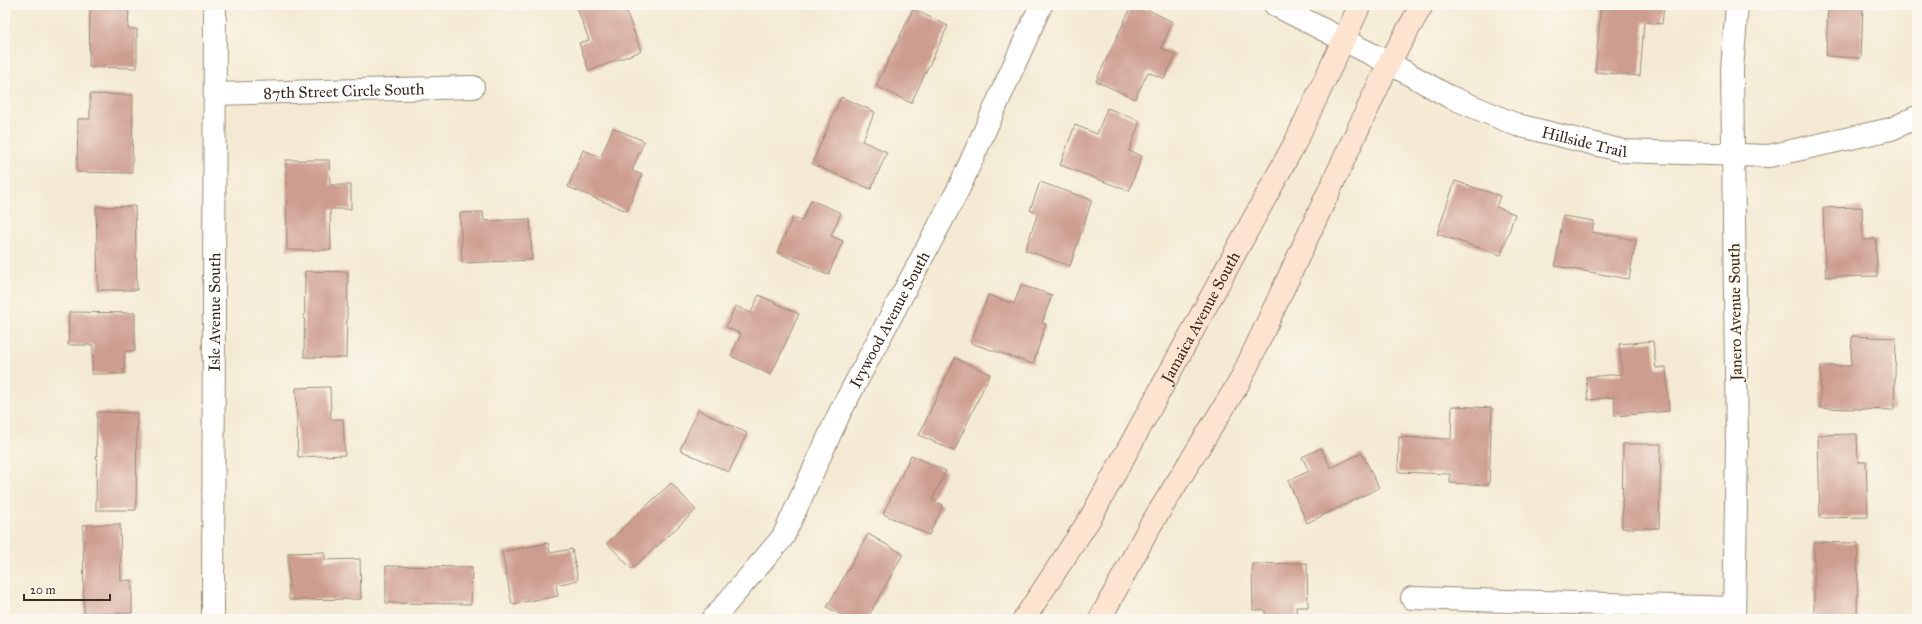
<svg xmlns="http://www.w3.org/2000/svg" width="1922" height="624" viewBox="0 0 1922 624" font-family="'IM FELL Great Primer',serif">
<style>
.building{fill:#cd9d8f}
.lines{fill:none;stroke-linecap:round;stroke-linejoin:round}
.minor-casing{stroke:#988a78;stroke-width:24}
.tertiary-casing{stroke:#988a78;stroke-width:24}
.secondary-casing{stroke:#988a78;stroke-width:24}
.minor{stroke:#fff;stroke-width:22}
.tertiary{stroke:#fff;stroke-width:22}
.secondary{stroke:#fde4d1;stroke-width:22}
.labels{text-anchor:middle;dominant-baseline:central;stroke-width:3;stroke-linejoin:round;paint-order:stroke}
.street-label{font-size:16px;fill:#3b2a1e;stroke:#fbf7ec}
</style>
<rect width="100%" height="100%" fill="#fbf7ec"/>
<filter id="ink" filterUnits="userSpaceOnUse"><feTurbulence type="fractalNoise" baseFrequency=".025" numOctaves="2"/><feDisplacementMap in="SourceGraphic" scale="8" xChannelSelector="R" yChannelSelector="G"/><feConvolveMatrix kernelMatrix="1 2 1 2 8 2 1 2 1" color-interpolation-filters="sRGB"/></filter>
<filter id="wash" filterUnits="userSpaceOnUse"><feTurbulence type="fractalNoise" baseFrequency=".012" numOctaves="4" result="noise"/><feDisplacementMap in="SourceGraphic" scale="16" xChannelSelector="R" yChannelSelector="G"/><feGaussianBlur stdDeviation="0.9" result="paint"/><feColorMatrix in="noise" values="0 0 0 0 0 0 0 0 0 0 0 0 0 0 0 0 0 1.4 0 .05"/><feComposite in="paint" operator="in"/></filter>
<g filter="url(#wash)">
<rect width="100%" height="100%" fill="#f4ead3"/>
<g id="blocks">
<g class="building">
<path d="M90 5H129L128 29H137V68L89 67Z"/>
<path d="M576 5H624L641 51 589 71 579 43 589 40Z"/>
<path d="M1132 5H1138L1173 22 1161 48 1176 55 1164 79 1148 72 1135 99 1096 81Z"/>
<path d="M1601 5H1664L1662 24 1644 22 1640 76 1595 72Z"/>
<path d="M1828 5H1863L1861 58 1826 56Z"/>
<path d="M913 9 948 26 911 103 876 86Z"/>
<path d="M90 94 133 95 132 173 77 172 78 119H90Z"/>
<path d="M841 97 875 112 862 141 887 152 871 189 812 164Z"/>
<path d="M1107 108 1140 121 1129 151 1142 156 1129 191 1060 165 1075 125 1097 134Z"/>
<path d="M613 128 644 141 632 171 642 175 627 211 568 187 583 150 601 157Z"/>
<path d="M286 160H329L330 185H351V209H330L331 250H287Z"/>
<path d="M1455 181 1500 196 1496 207 1515 214 1501 255 1437 234Z"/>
<path d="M1040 182 1092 200 1070 266 1025 250 1038 213 1030 210Z"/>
<path d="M811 200 841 213 831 236 843 241 828 275 777 252 793 217 802 221Z"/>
<path d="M135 206 137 290H98L96 207Z"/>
<path d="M1862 207 1863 240 1876 239 1877 276 1826 277 1823 208Z"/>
<path d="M483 212 484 221 530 219 532 260 462 263 460 213Z"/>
<path d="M1563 216 1594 221 1592 232 1636 240 1629 279 1555 266Z"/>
<path d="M305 271 348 272 346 358 304 357Z"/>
<path d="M1021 285 1052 295 1042 323 1046 324 1033 364 971 343 988 295 1014 304Z"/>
<path d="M759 295 799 314 771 375 731 356 741 334 726 327 735 306 751 313Z"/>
<path d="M69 312 135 313V351H125L124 374H92L93 345H68Z"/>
<path d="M1852 336 1896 338 1894 410 1820 408 1821 366H1851Z"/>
<path d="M1653 341 1656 368 1666 367 1669 411 1615 416 1614 397 1588 400 1586 377 1622 374 1619 344Z"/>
<path d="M955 358 990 374 954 451 919 435Z"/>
<path d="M330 387 331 419H343L345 455 298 457 296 388Z"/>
<path d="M1452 406 1492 408 1489 485 1450 483V474L1398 472 1399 437 1451 439Z"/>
<path d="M698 410 747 433 729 472 680 450Z"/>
<path d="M97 412 137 413 136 510H96Z"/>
<path d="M1857 434 1858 462H1866L1868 517 1820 518 1818 435Z"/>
<path d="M1623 444H1661L1659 528H1622Z"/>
<path d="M1321 448 1331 468 1362 453 1379 488 1307 523 1288 481 1309 471 1302 457Z"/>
<path d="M911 455 946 471 932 500 943 505 929 535 883 514Z"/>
<path d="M671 483 696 510 632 569 607 543Z"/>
<path d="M120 524 121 581 132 580V613L84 614 83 525Z"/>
<path d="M868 534 903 554 867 619H848L827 607Z"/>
<path d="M1814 542 1858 543 1857 619H1814Z"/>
<path d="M548 543 550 553 572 549 578 580 556 585 558 596 512 604 502 552Z"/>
<path d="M325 552V560L360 559 361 599 289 600 288 553Z"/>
<path d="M1307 563 1308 607H1296L1297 619H1265V610H1253L1252 564Z"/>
<path d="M386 566 472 567 471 604 386 603Z"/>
</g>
</g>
</g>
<g filter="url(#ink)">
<use href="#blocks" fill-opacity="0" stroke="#988a78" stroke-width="1"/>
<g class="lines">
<g class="minor-casing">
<g id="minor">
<path id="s1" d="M1389 63 1448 96 1517 125 1623 151 1769 156 1891 129 1917 117"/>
<path id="s2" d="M215 94 473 87"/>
<path d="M1412 598 1734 608"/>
<path id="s3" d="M213 619 215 5"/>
<path id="s4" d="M713 619 783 537 840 412 959 188 1041 5"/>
<path d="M1734 619 1737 445 1732 70 1737 5"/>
</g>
</g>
<g class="tertiary-casing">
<path id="tertiary" d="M1275 5 1389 63"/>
</g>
<g class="secondary-casing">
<g id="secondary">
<path id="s5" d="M1024 619 1091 517 1295 143 1360 5"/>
<path d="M1100 619 1150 526 1240 381 1389 63 1422 5"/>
</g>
</g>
<use href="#minor" class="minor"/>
<use href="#tertiary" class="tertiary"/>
<use href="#secondary" class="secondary"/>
</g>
</g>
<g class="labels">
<g class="street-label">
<text stroke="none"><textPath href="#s2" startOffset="129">87th Street Circle South</textPath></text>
<text stroke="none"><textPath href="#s1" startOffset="212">Hillside Trail</textPath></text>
<text stroke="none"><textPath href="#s3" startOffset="307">Isle Avenue South</textPath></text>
<text transform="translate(1735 312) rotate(-91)">Janero Avenue South</text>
<text stroke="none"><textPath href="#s5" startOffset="350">Jamaica Avenue South</textPath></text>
<text stroke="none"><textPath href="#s4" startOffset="350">Ivywood Avenue South</textPath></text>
</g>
</g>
<rect width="1922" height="624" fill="none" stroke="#fbf7ec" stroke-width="20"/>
<path d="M24 594v6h86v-6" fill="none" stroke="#3b2a1e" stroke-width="2"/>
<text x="30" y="594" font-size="12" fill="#3b2a1e" stroke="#fbf7ec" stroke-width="3" paint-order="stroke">20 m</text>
</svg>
